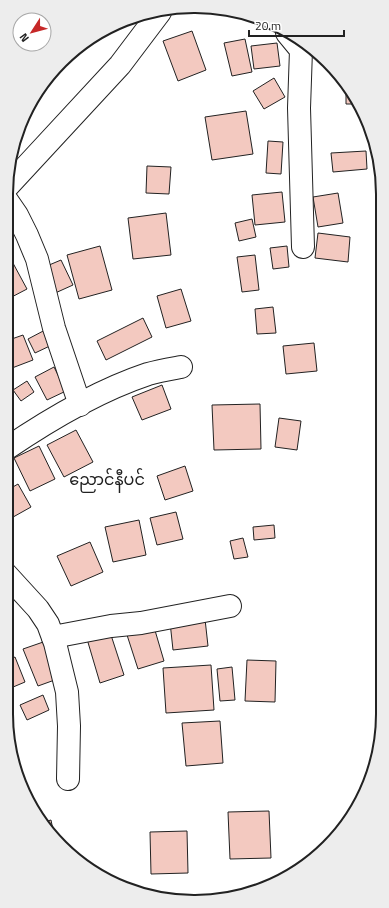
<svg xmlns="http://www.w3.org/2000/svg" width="389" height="908" viewBox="0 0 389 908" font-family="'Titillium Web','Noto Sans Myanmar',sans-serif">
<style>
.building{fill:#f3c9c0;stroke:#222}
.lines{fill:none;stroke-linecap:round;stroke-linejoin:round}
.minor-casing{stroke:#222;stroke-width:24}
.minor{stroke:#fff;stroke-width:22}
.labels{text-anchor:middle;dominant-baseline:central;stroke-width:3;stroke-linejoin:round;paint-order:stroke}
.quarter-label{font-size:16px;fill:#222;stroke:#fff}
.rim{fill:none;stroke:#222;stroke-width:2}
</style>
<rect width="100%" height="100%" fill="#fff"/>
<g class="building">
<path d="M192 31 206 70 178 81 163 41Z"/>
<path d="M245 39 252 72 232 76 224 43Z"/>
<path d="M277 43 280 66 254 69 251 46Z"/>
<path d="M274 78 285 97 264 109 253 91Z"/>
<path d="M346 88H349L358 104H346Z"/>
<path d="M246 111 253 154 212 160 205 117Z"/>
<path d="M268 141 283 142 281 174 266 173Z"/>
<path d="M366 151 367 169 333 172 331 153Z"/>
<path d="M147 166 171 167 169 194 146 193Z"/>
<path d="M282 192 285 222 255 225 252 195Z"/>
<path d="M338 193 343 223 318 227 313 197Z"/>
<path d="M166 213 171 255 133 259 128 218Z"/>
<path d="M252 219 256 237 239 241 235 223Z"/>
<path d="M318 233 350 237 348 262 315 258Z"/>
<path d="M100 246 112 290 79 299 67 255Z"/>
<path d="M287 246 289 267 273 269 270 248Z"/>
<path d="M7 252 27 289 6 300V253Z"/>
<path d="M255 255 259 290 242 292 237 257Z"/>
<path d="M61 260 73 285 53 294 42 268Z"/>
<path d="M181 289 191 321 166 328 157 296Z"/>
<path d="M273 307 276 333 257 334 255 309Z"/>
<path d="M143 318 152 337 106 360 97 341Z"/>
<path d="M47 329 54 344 35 353 28 339Z"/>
<path d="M23 335 33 360 12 368 6 352V341Z"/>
<path d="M314 343 317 371 286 374 283 346Z"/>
<path d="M54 367 66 391 47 400 35 377Z"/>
<path d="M27 381 34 392 21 401 13 390Z"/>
<path d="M162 385 171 409 142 420 132 397Z"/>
<path d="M260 404 261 449 214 450 212 405Z"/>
<path d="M279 418 301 421 297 450 275 447Z"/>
<path d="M76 430 93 462 64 477 47 445Z"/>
<path d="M39 446 55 479 30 491 14 458Z"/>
<path d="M185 466 193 491 165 500 157 476Z"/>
<path d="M18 484 31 507 6 521V491Z"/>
<path d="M176 512 183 539 157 545 150 518Z"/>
<path d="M139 520 146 555 113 562 105 527Z"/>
<path d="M274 525 275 538 254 540 253 527Z"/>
<path d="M243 538 248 557 234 559 230 541Z"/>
<path d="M90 542 103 572 71 586 57 556Z"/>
<path d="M205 619 208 646 173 650 170 622Z"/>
<path d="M154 627 164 661 138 669 127 635Z"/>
<path d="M110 632 124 675 100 683 87 639Z"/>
<path d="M49 640 63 677 38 686 23 649Z"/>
<path d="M15 657 25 682 6 690V661Z"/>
<path d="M247 660 276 661 275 702 245 701Z"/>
<path d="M211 665 214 710 166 713 163 668Z"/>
<path d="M232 667 235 700 220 701 217 669Z"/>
<path d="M43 695 49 710 27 720 20 705Z"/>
<path d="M220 721 223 763 186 766 182 723Z"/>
<path d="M269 811 271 858 230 859 228 812Z"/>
<path d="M51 820 55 840 44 822Z"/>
<path d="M187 831 188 873 151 874 150 832Z"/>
</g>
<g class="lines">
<g class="minor-casing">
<g id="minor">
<path d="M287 33 301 50 299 108 303 247"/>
<path d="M7 187 120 65 160 12"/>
<path d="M6 199 17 215 27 235 37 259 54 328 80 405"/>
<path d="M6 449C50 419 97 391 148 374 158 371 170 369 181 367"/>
<path d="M6 574 38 609 48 624 55 643 67 692 69 726 68 779"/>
<path d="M53 637 111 626 141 623 230 606"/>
</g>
</g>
<use href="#minor" class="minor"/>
</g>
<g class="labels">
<g class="quarter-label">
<text x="107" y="479">ညောင်နီပင်</text>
</g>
</g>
<path d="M0 0H389V908H0ZM194 13H195A181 181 0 0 1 376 194V714A181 181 0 0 1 195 895H194A181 181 0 0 1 13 714V194A181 181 0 0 1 194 13Z" fill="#ededed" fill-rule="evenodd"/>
<path class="rim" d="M194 13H195A181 181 0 0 1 376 194V714A181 181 0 0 1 195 895H194A181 181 0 0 1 13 714V194A181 181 0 0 1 194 13Z"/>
<g transform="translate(32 32) rotate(234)"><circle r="19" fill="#ffffff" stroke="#a7a7a7"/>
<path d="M0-3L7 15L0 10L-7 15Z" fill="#c62828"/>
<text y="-6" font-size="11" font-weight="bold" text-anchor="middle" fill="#222222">N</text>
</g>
<path d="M249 30v6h95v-6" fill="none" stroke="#222222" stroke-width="2"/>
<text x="255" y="30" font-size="12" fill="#222222" stroke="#ffffff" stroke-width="3" paint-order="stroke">20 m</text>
</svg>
